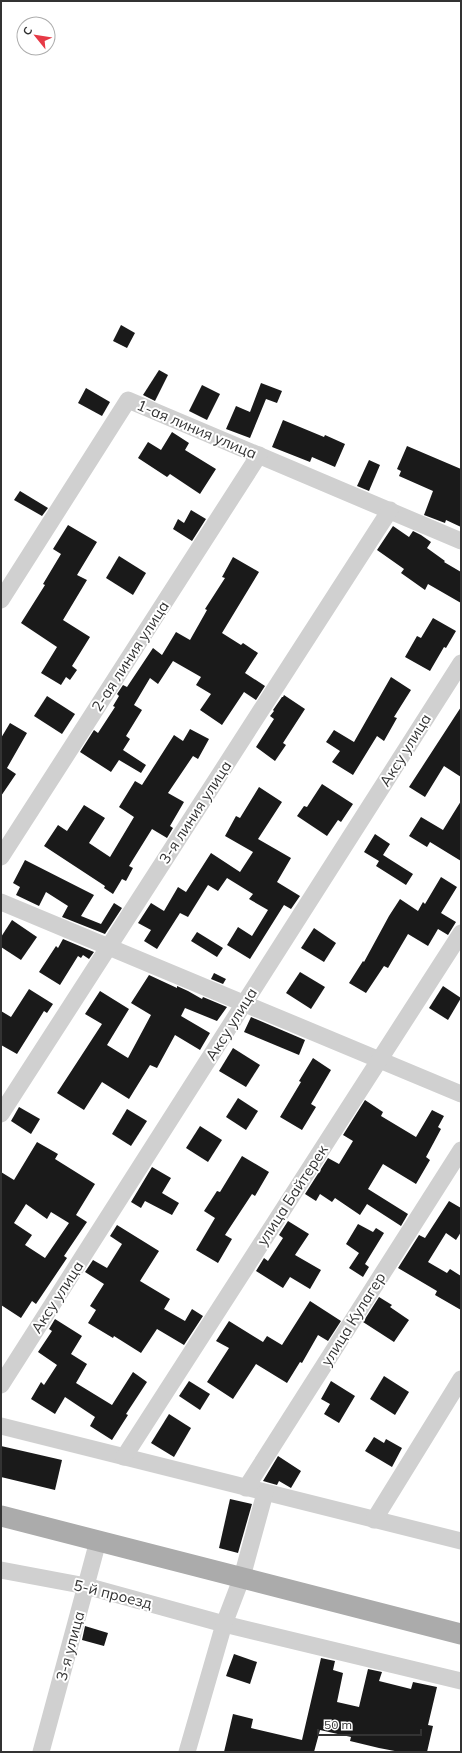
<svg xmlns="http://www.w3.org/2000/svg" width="462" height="1753" viewBox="0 0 462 1753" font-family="Mulish,sans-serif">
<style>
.building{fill:#1a1a1a;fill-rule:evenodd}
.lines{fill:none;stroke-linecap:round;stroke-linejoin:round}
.minor{stroke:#d0d0d0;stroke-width:17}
.major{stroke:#ababab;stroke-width:21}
.labels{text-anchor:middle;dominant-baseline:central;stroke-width:4;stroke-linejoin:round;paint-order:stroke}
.street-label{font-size:15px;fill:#333;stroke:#fff}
</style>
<rect width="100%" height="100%" fill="#fff"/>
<g class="building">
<path d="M121 325 135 333 127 348 113 341Z"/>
<path d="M159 370 168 375 155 401 143 395Z"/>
<path d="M261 383 282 391 277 403 266 399 250 438 226 429 236 406 250 412Z"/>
<path d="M202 385 220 394 207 420 189 411Z"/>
<path d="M86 388 110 402 102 416 78 403Z"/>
<path d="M283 420 324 437 325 435 345 444 335 467 312 457 310 462 272 447Z"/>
<path d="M172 432 189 443 185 450 216 469 200 494 170 474 167 477 138 458 148 442 161 450Z"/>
<path d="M407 446 461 469V527L446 520 445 523 424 515 433 491 399 476 401 471 397 469Z"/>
<path d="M369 460 380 465 369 491 357 486Z"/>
<path d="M20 491 48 508 42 516 14 500Z"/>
<path d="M191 510 206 519 192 541 173 529 178 519 184 523Z"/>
<path d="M68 525 97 542 77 575 87 580 63 620 90 637 72 666 77 670 70 680 66 677 61 685 41 673 57 647 21 623 45 585 43 584 61 554 53 549Z"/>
<path d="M393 526 409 537 413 531 421 535 431 542 427 548 445 561 444 562 461 572V603L428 584 425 590 401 573 404 569 377 550Z"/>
<path d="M119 556 146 573 133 595 106 578Z"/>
<path d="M233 557 259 572 222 633 241 645 243 643 258 653 245 673 265 686 256 700 244 692 222 725 200 710 211 694 196 685 201 677 173 661 158 684 150 678 134 705 142 710 126 736 130 739 123 750 146 765 141 773 119 760 111 772 80 752 94 730 98 733 115 707 113 706 119 696 117 694 123 685 127 687 153 648 162 655 176 632 190 640 207 610 205 609 225 578 222 577Z"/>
<path d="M433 618 456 631 446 648 444 647 430 671 405 657 417 636 421 638Z"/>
<path d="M391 677 411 690 394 717 397 718 384 741 377 736 353 775 332 762 340 751 326 742 334 730 354 742Z"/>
<path d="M284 695 305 709 283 743 286 745 275 761 256 747 274 719 270 716 274 711 273 710 282 697H283Z"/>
<path d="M47 696 75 714 62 734 34 716Z"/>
<path d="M461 707V777L444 766 425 797 409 787Z"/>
<path d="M10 723 27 733 7 768 16 774 1 796V738Z"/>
<path d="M190 729 209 739 198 759 193 756 168 793 184 802 170 826 173 828 167 838 152 829 129 866 133 868 126 881 122 879 113 894 104 888 105 886 44 846 58 825 67 831 84 805 105 818 89 843 110 857 134 817 119 807 135 781 142 785 174 735 183 741Z"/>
<path d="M322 784 353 804 341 822 338 820 327 836 297 816 304 806 307 807Z"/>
<path d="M259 787 282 802 258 839 291 858 277 882 300 896 291 909 284 905 250 959 227 945 238 927 252 936 268 910 249 899 253 894 227 878 218 891 208 885 188 917 180 913 157 949 144 941 151 930 138 923 151 903 164 911 178 887 186 892 211 853 240 872 253 852 225 836 236 816 240 818Z"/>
<path d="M461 801V861L430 842 427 847 409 836 421 817 443 830Z"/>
<path d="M375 834 390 844 383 855 413 874 406 885 376 866 379 861 364 852Z"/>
<path d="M25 860 94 895 81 916 101 924 114 903 122 908 105 934 62 917 68 906 46 892 39 906 16 895 20 887 13 883Z"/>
<path d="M441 877 457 887 441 913 456 922 448 935 438 929 428 946 408 934 388 968 384 966 366 993 349 983 363 961 364 962 389 916 400 899 418 911 423 902 425 904Z"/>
<path d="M12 920 37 937 21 960 1 947V937Z"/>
<path d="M314 928 336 943 324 962 301 948Z"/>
<path d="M197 932 223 948 217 957 191 941Z"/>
<path d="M63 939 94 952 89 959 83 955 81 958 78 956 60 985 39 972 56 946 58 948Z"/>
<path d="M300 972 325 987 311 1009 286 993Z"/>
<path d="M214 973 226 979 223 984 211 979Z"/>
<path d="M149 975 177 988V986L188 991 202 999 203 997 227 1007 217 1021 185 1008 181 1016 210 1033 200 1050 175 1035 157 1068 150 1065 129 1099 102 1082 84 1110 57 1093 102 1024 85 1014 100 991 129 1009 107 1045 128 1058 151 1015 131 1003Z"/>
<path d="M443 986 461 998 448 1020 429 1008Z"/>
<path d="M29 989 53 1004 47 1013 44 1011 17 1054 1 1045V1011L11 1017Z"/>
<path d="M251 1017 305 1040 299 1055 244 1032Z"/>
<path d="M233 1048 260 1065 246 1087 219 1071Z"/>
<path d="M313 1058 331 1070 311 1104 316 1107 302 1130 280 1117 301 1082 299 1081Z"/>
<path d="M238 1098 258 1111 246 1130 226 1117Z"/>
<path d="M365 1100 383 1112 381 1116 416 1137 432 1110 444 1116 438 1127 441 1129 426 1157 430 1160 416 1184 383 1164 368 1189 408 1214 401 1226 367 1204 360 1215 335 1198 332 1202 320 1194 316 1201 305 1194 328 1158 339 1164 353 1141 343 1135Z"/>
<path d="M19 1107 40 1119 31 1134 11 1121Z"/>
<path d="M127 1109 147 1121 131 1146 112 1134Z"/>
<path d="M200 1126 222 1140 208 1162 186 1148Z"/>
<path d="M37 1142 58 1154 55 1159 95 1184 76 1215 87 1222 64 1256 67 1258 36 1304 32 1301 21 1318 1 1305V1172L14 1180ZM26 1204 47 1219 51 1212 69 1223 45 1258 25 1245 32 1235 14 1223Z"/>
<path d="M242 1156 269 1172 255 1196 252 1194 225 1235 232 1239 218 1263 196 1250 215 1218 204 1211 217 1191 220 1192Z"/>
<path d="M152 1167 171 1178 162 1193 179 1203 172 1215 145 1201 141 1208 131 1202Z"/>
<path d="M449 1201 461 1208V1232L456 1240 446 1233 428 1262 447 1273 450 1269 461 1276V1310L435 1295 437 1291 398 1268 419 1235 425 1238Z"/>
<path d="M288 1221 309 1234 295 1255 321 1270 310 1289 290 1277 283 1288 256 1271 264 1258 268 1261 283 1238 279 1235Z"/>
<path d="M358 1224 373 1232 376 1228 384 1233 365 1264 369 1267 363 1277 349 1268 359 1253 346 1244Z"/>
<path d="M117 1225 159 1251 140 1281 170 1299 164 1309 185 1321 192 1309 203 1316 184 1345 157 1329 141 1353 114 1336 113 1338 88 1323 96 1310 90 1306 104 1284 85 1272 93 1260 107 1268 122 1244 110 1236Z"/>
<path d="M379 1297 392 1305 390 1307 409 1320 394 1342 363 1322Z"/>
<path d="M310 1301 341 1321 328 1341 318 1335 302 1363 300 1362 287 1383 256 1364 233 1399 207 1382 229 1348 216 1341 229 1321 263 1342 267 1336 282 1345Z"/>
<path d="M55 1319 82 1336 71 1354 87 1364 76 1383 112 1405 133 1372 147 1382 126 1414 128 1415 112 1440 90 1426 95 1417 65 1397 55 1414 31 1399 41 1382 44 1385 57 1365 38 1352 52 1331 49 1329Z"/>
<path d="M384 1376 409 1392 395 1415 370 1399Z"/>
<path d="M189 1381 210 1394 200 1410 179 1396Z"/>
<path d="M331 1381 355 1396 339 1423 324 1414 330 1404 321 1399Z"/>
<path d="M169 1414 191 1428 174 1457 151 1443Z"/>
<path d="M374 1437 384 1443 386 1439 402 1448 392 1467 365 1451Z"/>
<path d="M1 1446 62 1460 55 1490 1 1477Z"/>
<path d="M278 1456 301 1471 291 1488 279 1481 277 1485 263 1481Z"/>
<path d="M230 1499 252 1504 238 1553 219 1548Z"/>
<path d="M85 1626 108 1633 104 1646 82 1640Z"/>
<path d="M234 1654 257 1662 250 1684 226 1676Z"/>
<path d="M321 1658 335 1661 333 1670 343 1673 337 1702 359 1707 368 1669 382 1672 379 1681 411 1689 413 1682 437 1687 428 1725 433 1726 427 1752H400L379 1748 350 1741 351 1737 320 1730 314 1752H224L233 1714 253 1719 251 1728 302 1740Z"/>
</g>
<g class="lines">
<g class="minor">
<path d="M1 600 128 400 461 541"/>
<path d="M1 857 259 455"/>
<path d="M1 902 461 1094"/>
<path d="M1 1114 390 510"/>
<path d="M1 1385 461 663"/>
<path d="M1 1426 461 1541"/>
<path d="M124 1457 461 933"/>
<path d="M246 1488 461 1150"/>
<path d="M374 1520 461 1379"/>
<path d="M1 1570 86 1586 224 1624 461 1681"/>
<path d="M41 1752 98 1541"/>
<path d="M187 1752 224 1624 242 1577 265 1493"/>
</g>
<path class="major" d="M1 1516 461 1634"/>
</g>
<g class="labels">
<g class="street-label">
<text transform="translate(197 429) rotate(23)">1-ая линия улица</text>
<text transform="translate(130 656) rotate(-57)">2-ая линия улица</text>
<text transform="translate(405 750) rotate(-58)">Аксу улица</text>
<text transform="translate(195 812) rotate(-57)">3-я линия улица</text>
<text transform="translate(231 1024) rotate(-58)">Аксу улица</text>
<text transform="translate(292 1195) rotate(-57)">улица Байтерек</text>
<text transform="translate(57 1297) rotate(-57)">Аксу улица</text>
<text transform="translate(353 1319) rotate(-58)">улица Кулагер</text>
<text transform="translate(113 1594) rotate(14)">5-й проезд</text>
<text transform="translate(70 1646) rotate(-75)">3-я улица</text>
</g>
</g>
<rect width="462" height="1753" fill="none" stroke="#333333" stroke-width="4"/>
<g transform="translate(36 36) rotate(300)"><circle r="19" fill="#ffffff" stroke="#adadad"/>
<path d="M0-3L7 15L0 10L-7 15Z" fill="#e63946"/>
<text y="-6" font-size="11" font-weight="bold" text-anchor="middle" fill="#333333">С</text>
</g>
<path d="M318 1729v6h103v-6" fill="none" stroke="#333333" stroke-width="2"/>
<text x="324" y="1729" font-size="12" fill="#333333" stroke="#ffffff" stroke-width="3" paint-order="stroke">50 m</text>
</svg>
